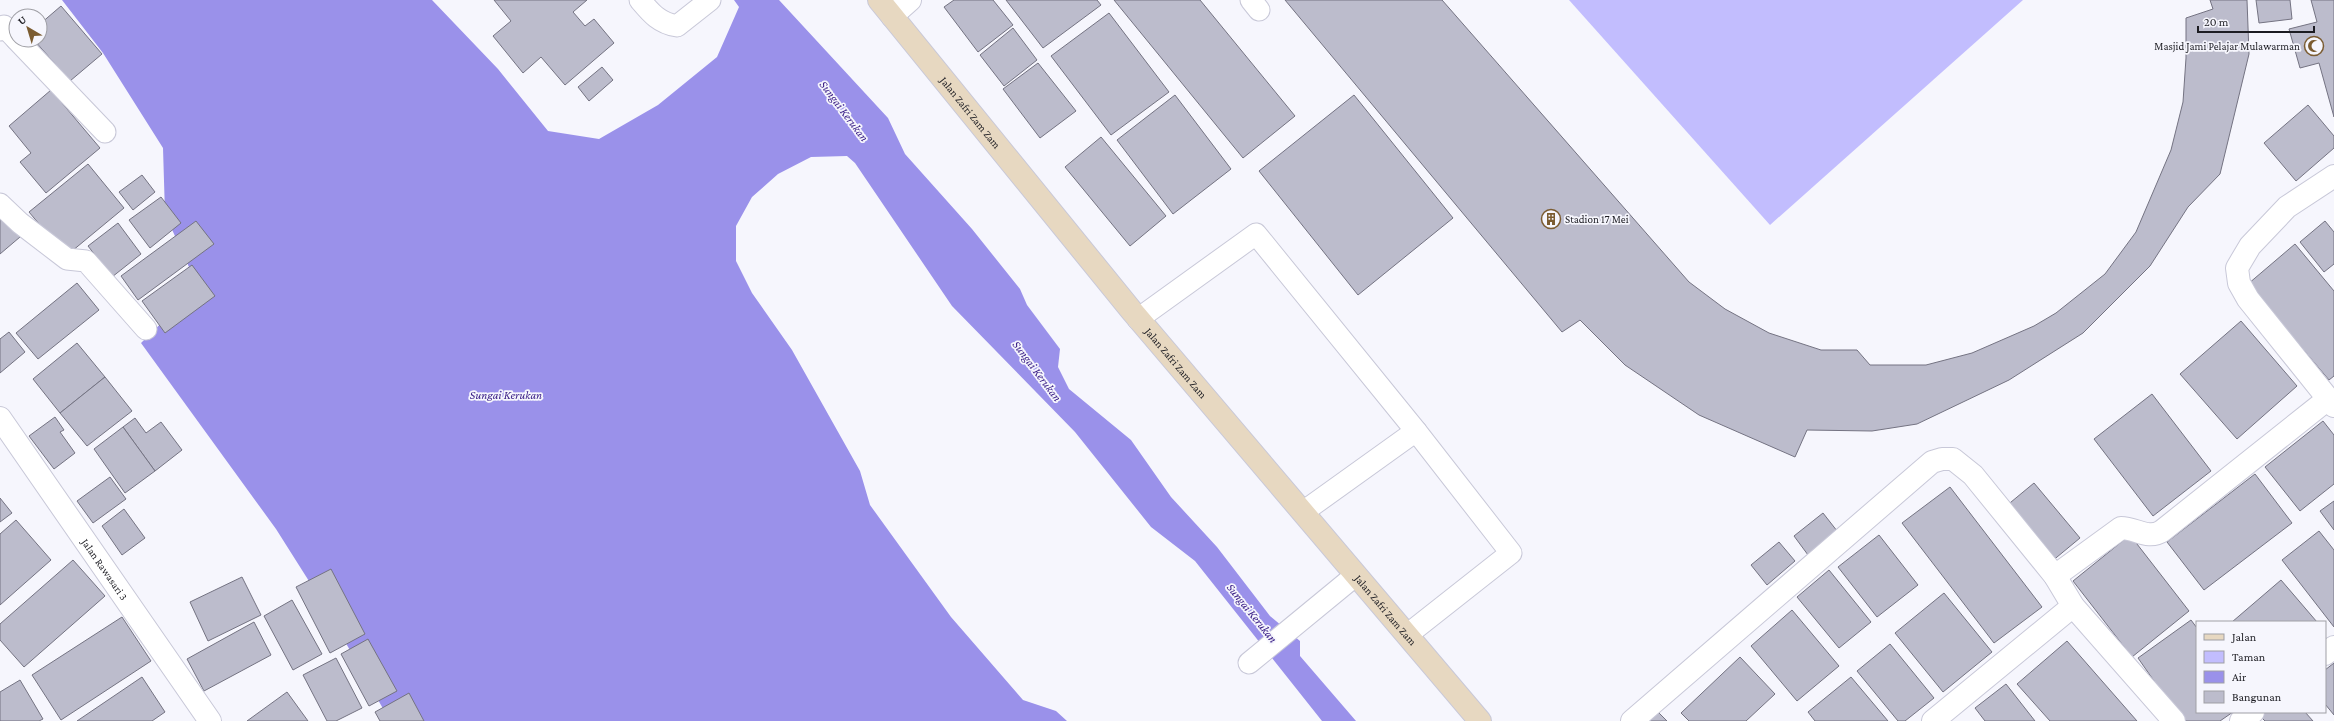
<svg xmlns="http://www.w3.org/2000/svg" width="2334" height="721" viewBox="0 0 2334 721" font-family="'Crimson Pro',serif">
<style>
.green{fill:#c2bdfe}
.water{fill:#9a91ea}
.building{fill:#bcbccc;stroke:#747382}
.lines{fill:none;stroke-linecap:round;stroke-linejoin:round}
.lane-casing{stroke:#c8c8d8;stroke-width:23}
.street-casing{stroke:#c8c8d8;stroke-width:24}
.secondary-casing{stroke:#c8c8d8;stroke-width:24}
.lane{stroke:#fff;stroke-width:21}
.street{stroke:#fff;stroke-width:22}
.secondary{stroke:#e7d8c1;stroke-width:22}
.labels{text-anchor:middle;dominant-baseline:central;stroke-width:3.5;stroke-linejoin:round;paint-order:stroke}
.poi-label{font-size:11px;fill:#1c1c22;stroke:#f6f6fd;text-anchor:end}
.street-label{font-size:11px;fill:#1c1c22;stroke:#f6f6fd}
.water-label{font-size:12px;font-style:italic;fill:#3c2188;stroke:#f6f6fd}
</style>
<rect width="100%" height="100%" fill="#f6f6fd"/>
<path class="green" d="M1569 0H2023L1770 225Z"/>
<path class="water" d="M62 0H432L498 69 548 131 599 139 658 105 717 57 739 7 734 0H779L888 118 905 154 972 229 1020 289 1027 305 1060 349 1058 367 1069 389 1131 440 1171 497 1217 547 1270 616 1300 641V656L1356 721H1322L1195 561 1151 527 1075 432 952 306 855 163 847 156 811 157 778 174 752 197 736 226V261L752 293 792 350 860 471 870 505 951 617 1023 700 1056 711 1067 721H390L326 608 276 529 141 343 198 287 165 214 163 148 103 53Z"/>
<g class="building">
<path d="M494 0H587L573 12 585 26 594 19 614 43 565 85 541 57 523 73 493 36 511 21Z"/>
<path d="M954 0H993L1013 25 978 52 944 7Z"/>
<path d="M1006 0H1097L1101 5 1043 48Z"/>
<path d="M1114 0H1200L1295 116 1243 158Z"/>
<path d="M1285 0H1442L1689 282 1725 309 1769 333 1821 350H1857L1870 365H1926L1972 353 2034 326 2056 313 2105 274 2136 232 2171 150 2183 102 2186 58V18L2213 9 2210 0H2247L2249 54 2220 174 2188 207 2150 266 2083 333 2009 380 1917 424 1872 431 1807 430 1795 457 1699 415 1625 365 1580 320 1562 332Z"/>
<path d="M2256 0H2290L2292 19 2259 23Z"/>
<path d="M2311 0H2334V117L2319 63 2300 68 2289 29 2317 22Z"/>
<path d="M61 6 102 54 70 81 34 40H40V24Z"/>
<path d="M1109 13 1169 92 1111 135 1051 56Z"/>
<path d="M1013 28 1037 60 1004 86 980 55Z"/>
<path d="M1038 63 1076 111 1040 138 1003 89Z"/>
<path d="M602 67 613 80 589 101 578 87Z"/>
<path d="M51 90 100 148 46 193 20 162 31 153 9 126Z"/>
<path d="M1175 95 1231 169 1173 214 1117 140Z"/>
<path d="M1354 95 1453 218 1358 295 1259 171Z"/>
<path d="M2308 105 2334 136V148L2296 181 2264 143Z"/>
<path d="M1101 137 1166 216 1130 246 1065 167Z"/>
<path d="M88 164 124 208 66 256 29 212Z"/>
<path d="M142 175 155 192 133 210 119 192Z"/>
<path d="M161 197 181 223 150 248 129 220Z"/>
<path d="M0 215 20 237 0 254Z"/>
<path d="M196 221 214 244 138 300 121 276Z"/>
<path d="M2325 221 2334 232V264L2324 272 2300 242Z"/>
<path d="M118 223 141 254 112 277 88 246Z"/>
<path d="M2295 244 2334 291V376L2329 380 2248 284Z"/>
<path d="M192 265 215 296 165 333 142 301Z"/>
<path d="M77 283 99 310 38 359 16 333Z"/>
<path d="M2241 321 2297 386 2237 439 2180 374Z"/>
<path d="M9 332 25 352 0 373V339Z"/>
<path d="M77 343 105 377 60 413 33 379Z"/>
<path d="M105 377 132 411 87 446 60 413Z"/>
<path d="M2152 394 2211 471 2153 516 2094 439Z"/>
<path d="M55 417 64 430 60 432 75 453 54 469 29 436Z"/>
<path d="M135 418 146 433 161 422 182 450 155 471 123 427Z"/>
<path d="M2323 421 2334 435V484L2300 511 2265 467Z"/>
<path d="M123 427 155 471 125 493 94 449Z"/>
<path d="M2255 474 2292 523 2204 590 2167 542Z"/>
<path d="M110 477 126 499 93 523 77 501Z"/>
<path d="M2034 483 2080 538 2051 562 2005 507Z"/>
<path d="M1950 487 2042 607 1994 643 1902 523Z"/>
<path d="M0 498 12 513 0 522Z"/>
<path d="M2334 501V530L2320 511Z"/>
<path d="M124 509 145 538 122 555 102 526Z"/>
<path d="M1823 513 1841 536 1811 559 1794 536Z"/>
<path d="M16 520 51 560 0 605V534Z"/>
<path d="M2319 531 2334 550V627L2282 560Z"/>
<path d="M1879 535 1918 585 1877 617 1838 567Z"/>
<path d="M2130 535 2189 611 2132 657 2073 581Z"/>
<path d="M1779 542 1795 561 1767 585 1751 565Z"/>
<path d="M73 560 105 596 24 667 0 640V624Z"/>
<path d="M331 569 365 634 330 653 296 587Z"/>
<path d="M1829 570 1871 622 1839 648 1797 597Z"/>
<path d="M242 577 261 615 208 641 190 602Z"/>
<path d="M2281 580 2317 622H2232Z"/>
<path d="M1944 593 1992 652 1943 692 1895 633Z"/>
<path d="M292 600 322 654 293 670 264 616Z"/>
<path d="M1792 610 1839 666 1797 701 1751 646Z"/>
<path d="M122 617 151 661 61 720 32 675Z"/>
<path d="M2191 620 2197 628V712H2233L2220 721H2182L2138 658Z"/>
<path d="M254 622 271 655 204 691 187 659Z"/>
<path d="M368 639 397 691 369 706 341 654Z"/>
<path d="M2067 641 2137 721H2050L2017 684Z"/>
<path d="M1890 644 1934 698 1905 721H1898L1857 671Z"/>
<path d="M1740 657 1775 694 1746 721H1689L1681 713Z"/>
<path d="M336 658 362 708 336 721H327L303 675Z"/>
<path d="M2334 663V715L2325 704V670Z"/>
<path d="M142 677 165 712 152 721H77Z"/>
<path d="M1851 677 1888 721H1815L1808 712Z"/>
<path d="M20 680 43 719 39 721H0V692Z"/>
<path d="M2006 684 2035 721H1985L1975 708Z"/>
<path d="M287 692 308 721H247Z"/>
<path d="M409 693 424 721H380L375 712Z"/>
<path d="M1658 712 1667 721H1648Z"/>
<path d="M2262 712H2305L2313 721H2265L2259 715Z"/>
</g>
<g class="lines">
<g class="lane-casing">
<g id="lane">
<path d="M640 0C651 13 659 23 677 26L710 0"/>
<path d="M1251 0 1259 10"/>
<path d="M0 30 4 26 16 39"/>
<path d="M17 40 105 132"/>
<path d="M0 204 20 223 67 259 86 261 146 329"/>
<path d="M1138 319 1256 234 1416 431 1511 553 1407 635"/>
<path d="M1303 512 1416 431"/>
<path d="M1249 663 1356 575"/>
</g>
</g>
<g class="street-casing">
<g id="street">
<path d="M892 16 910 0"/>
<path d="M2334 176 2287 207 2250 246 2237 268 2239 283 2248 299 2334 406"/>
<path id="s1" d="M0 418 210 721"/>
<path d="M2055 576 2121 528C2136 528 2148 540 2162 531L2328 399"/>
<path d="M2325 654 2334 647"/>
<path d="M1632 721 1932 462 1942 459H1953L1973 475 2055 576 2073 606 2174 721"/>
<path d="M1933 721 2073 606"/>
<path d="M2241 721 2253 712"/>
</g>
</g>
<g class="secondary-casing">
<g id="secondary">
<path id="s2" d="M879 0 1131 310 1480 721"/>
</g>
</g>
<use href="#lane" class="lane"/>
<use href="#street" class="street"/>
<use href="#secondary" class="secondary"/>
</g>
<defs>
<g id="mosque-ring" transform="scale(1)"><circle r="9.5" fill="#f6f6fd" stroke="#7b5c31" stroke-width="1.5"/><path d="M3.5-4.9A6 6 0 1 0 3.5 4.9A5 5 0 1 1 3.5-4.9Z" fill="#7b5c31"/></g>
<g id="building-ring" transform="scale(1)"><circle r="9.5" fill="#f6f6fd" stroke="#7b5c31" stroke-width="1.5"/><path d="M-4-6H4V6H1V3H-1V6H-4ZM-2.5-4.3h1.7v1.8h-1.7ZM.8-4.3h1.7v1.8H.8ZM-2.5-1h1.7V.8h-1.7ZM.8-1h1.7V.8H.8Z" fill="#7b5c31"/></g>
</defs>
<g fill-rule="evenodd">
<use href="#mosque-ring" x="2314" y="46"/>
<use href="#building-ring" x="1551" y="219"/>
</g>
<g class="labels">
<g class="poi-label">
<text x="2300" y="46">Masjid Jami Pelajar Mulawarman</text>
<text x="1565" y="219" text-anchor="start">Stadion 17 Mei</text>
</g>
<g class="street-label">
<text stroke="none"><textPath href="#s2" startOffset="145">Jalan Zafri Zam Zam</textPath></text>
<text stroke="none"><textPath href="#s2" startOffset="469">Jalan Zafri Zam Zam</textPath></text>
<text stroke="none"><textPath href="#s1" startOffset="184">Jalan Rawasari 3</textPath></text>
<text stroke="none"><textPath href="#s2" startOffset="793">Jalan Zafri Zam Zam</textPath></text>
</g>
<g class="water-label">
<text transform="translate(844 111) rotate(53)">Sungai Kerukan</text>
<text transform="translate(1037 371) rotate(53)">Sungai Kerukan</text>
<text x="506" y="395">Sungai Kerukan</text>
<text transform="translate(1252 613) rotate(51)">Sungai Kerukan</text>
</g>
</g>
<rect x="2196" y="621" width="130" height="92" fill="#f6f6fd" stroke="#9f9fa5"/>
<rect x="2204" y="634" width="20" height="6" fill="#e7d8c1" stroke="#9f9fa5"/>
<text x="2232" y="641" font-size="12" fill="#1c1c22">Jalan</text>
<rect x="2204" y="651" width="20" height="12" fill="#c2bdfe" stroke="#9f9fa5"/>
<text x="2232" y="661" font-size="12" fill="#1c1c22">Taman</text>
<rect x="2204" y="671" width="20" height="12" fill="#9a91ea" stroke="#9f9fa5"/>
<text x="2232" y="681" font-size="12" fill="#1c1c22">Air</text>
<rect x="2204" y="691" width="20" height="12" fill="#bcbccc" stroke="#9f9fa5"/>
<text x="2232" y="701" font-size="12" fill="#1c1c22">Bangunan</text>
<g transform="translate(28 28) rotate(322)"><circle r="19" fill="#f6f6fd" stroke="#9f9fa5"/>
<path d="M0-3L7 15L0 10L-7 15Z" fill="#7b5c31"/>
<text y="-6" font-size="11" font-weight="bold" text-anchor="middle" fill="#1c1c22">U</text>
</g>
<path d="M2198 26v6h116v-6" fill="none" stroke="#1c1c22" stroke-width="2"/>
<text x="2204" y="26" font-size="12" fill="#1c1c22" stroke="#f6f6fd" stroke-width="3" paint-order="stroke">20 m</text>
</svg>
